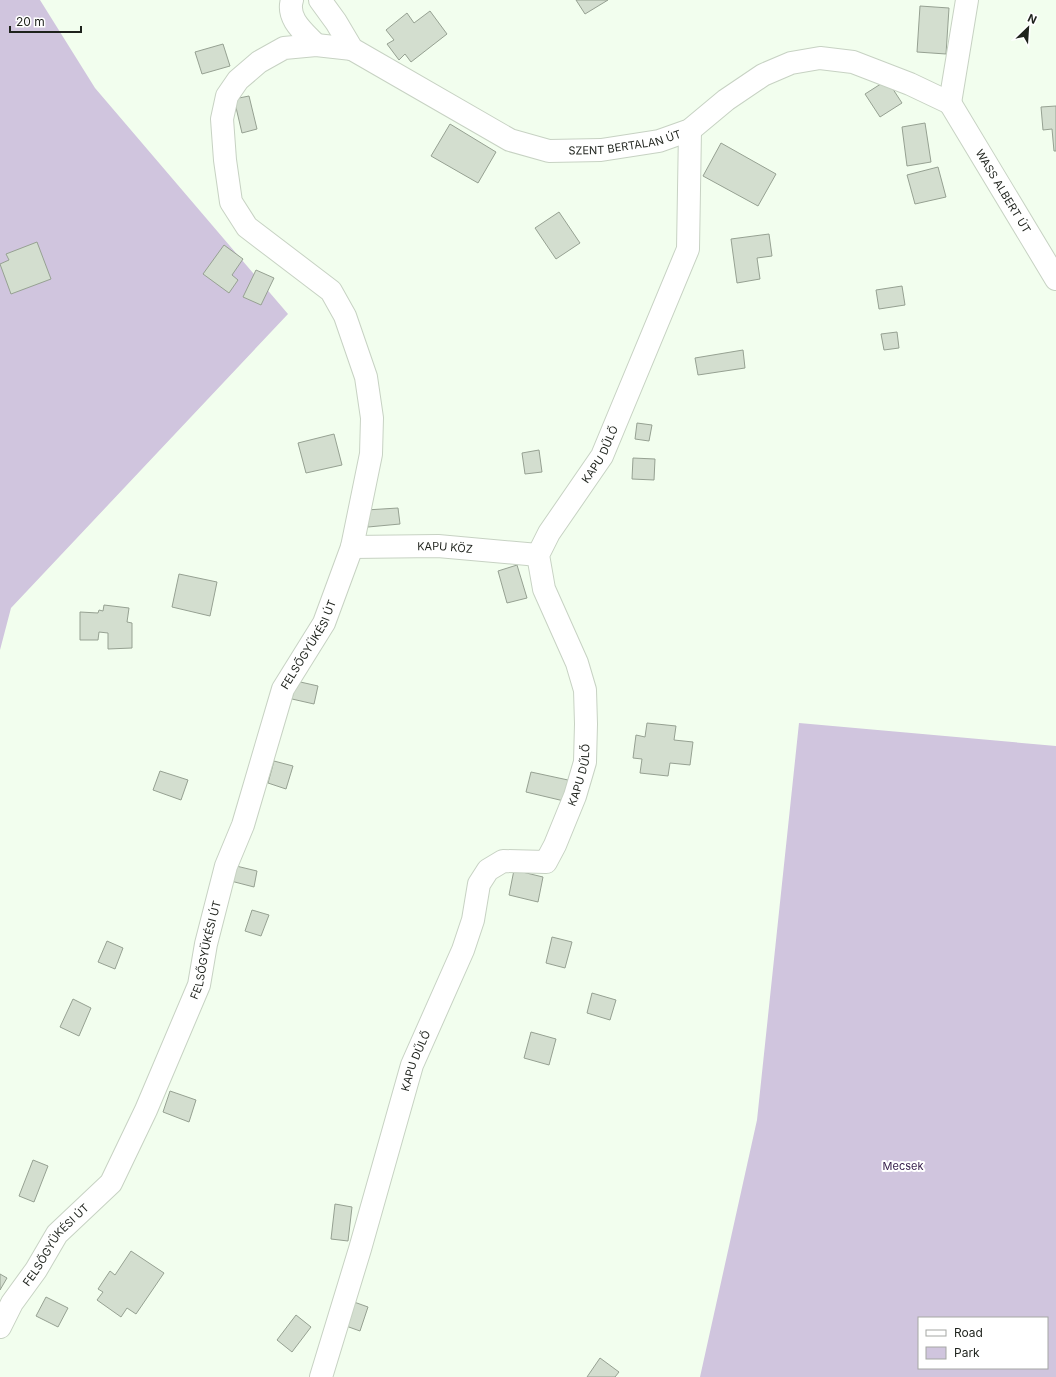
<svg xmlns="http://www.w3.org/2000/svg" width="1056" height="1377" viewBox="0 0 1056 1377" font-family="Inter,sans-serif">
<style>
.green{fill:#d0c5de;fill-rule:evenodd}
.building{fill:#d3decf;stroke:#96a192}
.lines{fill:none;stroke-linecap:round;stroke-linejoin:round}
.minor-casing{stroke:#c7d2c3;stroke-width:24}
.minor{stroke:#fff;stroke-width:22}
.labels{text-anchor:middle;dominant-baseline:central;stroke-width:4;stroke-linejoin:round;paint-order:stroke}
.street-label{font-size:11px;fill:#1e221c;stroke:#fff}
.park-label{font-size:11px;fill:#39224e;stroke:#fff}
</style>
<rect width="100%" height="100%" fill="#f2feee"/>
<g class="green">
<path d="M0 0H40L95 88 288 314 11 608 0 650Z"/>
<path d="M799 723 1056 746V1377H700L757 1120ZM919 1318H1047V1368H919Z"/>
</g>
<g class="building">
<path d="M576 0H608L585 14Z"/>
<path d="M920 6 949 8 946 54 917 52Z"/>
<path d="M430 11 447 34 411 62 405 54 399 60 387 44 394 40 386 30 407 13 414 23Z"/>
<path d="M223 44 230 66 202 74 195 52Z"/>
<path d="M887 80 902 103 880 117 865 94Z"/>
<path d="M249 96 257 129 242 133 234 99Z"/>
<path d="M1056 106V151H1054L1052 129 1043 130 1041 107Z"/>
<path d="M925 123 931 162 907 166 902 127Z"/>
<path d="M450 124 496 152 478 183 431 156Z"/>
<path d="M721 143 776 174 758 206 703 176Z"/>
<path d="M938 167 946 197 915 204 907 175Z"/>
<path d="M559 212 580 243 556 259 535 228Z"/>
<path d="M769 234 772 256 757 258 760 279 737 283 731 239Z"/>
<path d="M37 242 51 279 11 294 0 264 9 260 6 254Z"/>
<path d="M224 245 243 259 232 275 238 280 229 293 203 274Z"/>
<path d="M256 270 274 278 261 305 243 297Z"/>
<path d="M902 286 905 305 879 309 876 290Z"/>
<path d="M897 332 899 348 884 350 881 334Z"/>
<path d="M743 350 745 368 698 375 695 358Z"/>
<path d="M637 423 652 425 649 441 635 439Z"/>
<path d="M334 434 342 465 306 473 298 443Z"/>
<path d="M539 450 542 472 525 474 522 453Z"/>
<path d="M633 458 655 459 654 480 632 479Z"/>
<path d="M398 508 400 524 368 527 366 510Z"/>
<path d="M517 565 527 598 507 603 498 571Z"/>
<path d="M179 574 217 582 210 616 172 607Z"/>
<path d="M104 605 129 608 127 622 132 623V648L108 649V633L99 632 98 640H80V612L98 613 99 610 103 611Z"/>
<path d="M296 681 318 686 314 704 292 699Z"/>
<path d="M647 723 676 726 674 740 693 742 690 765 670 763 668 776 640 773 642 759 633 758 636 735 645 737Z"/>
<path d="M274 761 293 766 286 789 268 783Z"/>
<path d="M160 771 188 780 181 800 153 790Z"/>
<path d="M531 772 568 780 564 801 526 792Z"/>
<path d="M232 865 257 871 254 887 227 880Z"/>
<path d="M514 870 543 877 538 902 509 895Z"/>
<path d="M252 910 269 915 261 936 245 931Z"/>
<path d="M552 937 572 942 565 968 546 963Z"/>
<path d="M107 941 123 948 115 969 98 962Z"/>
<path d="M592 993 616 1000 610 1020 587 1013Z"/>
<path d="M73 999 91 1008 79 1036 60 1027Z"/>
<path d="M531 1032 556 1039 549 1065 524 1058Z"/>
<path d="M170 1091 196 1100 189 1122 163 1112Z"/>
<path d="M33 1160 48 1166 34 1202 19 1196Z"/>
<path d="M335 1204 352 1207 348 1241 331 1239Z"/>
<path d="M131 1251 164 1273 136 1314 127 1308 121 1317 97 1300 103 1292 98 1289 110 1271 115 1275Z"/>
<path d="M0 1274 7 1278 0 1290Z"/>
<path d="M46 1297 68 1308 58 1327 36 1316Z"/>
<path d="M354 1302 368 1307 360 1331 346 1326Z"/>
<path d="M296 1315 311 1327 292 1352 277 1340Z"/>
<path d="M600 1358 619 1372 615 1377H587Z"/>
</g>
<g class="lines">
<g class="minor-casing">
<g id="minor">
<path d="M292 0C286 19 305 33 316 45"/>
<path id="s1" d="M320 0 336 22 352 49 510 140 549 151 601 150 659 141 690 130 726 100 763 75 791 63 820 58 853 62 910 84 950 103"/>
<path id="s2" d="M950 103 1056 279"/>
<path d="M950 103 967 0"/>
<path id="s3" d="M352 547 438 546 538 555"/>
<path id="s4" d="M0 1327 12 1303 36 1270 57 1234 111 1183 146 1110 199 985 206 944 226 866 243 825 283 689 324 623 352 547 371 454 372 418 366 377 345 316 331 291 247 227 231 202 225 160 222 119 227 96 238 80 259 62 284 48 316 45 352 49"/>
<path id="s5" d="M321 1377 360 1249 412 1065 463 950 473 920 479 884 488 870 503 861 546 862 555 845 575 796 585 762 586 724 585 690 577 663 544 589 538 555 549 533 602 456 688 249 690 130"/>
</g>
</g>
<use href="#minor" class="minor"/>
</g>
<g class="labels">
<g class="street-label">
<text stroke="none"><textPath href="#s1" startOffset="358">SZENT BERTALAN ÚT</textPath></text>
<text stroke="none"><textPath href="#s2" startOffset="103">WASS ALBERT ÚT</textPath></text>
<text stroke="none"><textPath href="#s5" startOffset="1038">KAPU DŰLŐ</textPath></text>
<text stroke="none"><textPath href="#s3" startOffset="93">KAPU KÖZ</textPath></text>
<text stroke="none"><textPath href="#s4" startOffset="760">FELSŐGYÜKÉSI ÚT</textPath></text>
<text stroke="none"><textPath href="#s5" startOffset="690">KAPU DŰLŐ</textPath></text>
<text stroke="none"><textPath href="#s4" startOffset="436">FELSŐGYÜKÉSI ÚT</textPath></text>
<text stroke="none"><textPath href="#s5" startOffset="330">KAPU DŰLŐ</textPath></text>
<text stroke="none"><textPath href="#s4" startOffset="100">FELSŐGYÜKÉSI ÚT</textPath></text>
</g>
<g class="park-label">
<text x="903" y="1166">Mecsek</text>
</g>
</g>
<rect x="918" y="1317" width="130" height="52" fill="#ffffff" stroke="#a5a7a4"/>
<rect x="926" y="1330" width="20" height="6" fill="#ffffff" stroke="#a5a7a4"/>
<text x="954" y="1337" font-size="12" fill="#1e221c">Road</text>
<rect x="926" y="1347" width="20" height="12" fill="#d0c5de" stroke="#a5a7a4"/>
<text x="954" y="1357" font-size="12" fill="#1e221c">Park</text>
<g transform="translate(1028 28) rotate(25)" stroke="#ffffff" stroke-width="3" paint-order="stroke">
<path d="M0-3L7 15L0 10L-7 15Z" fill="#1e221c"/>
<text y="-6" font-size="11" font-weight="bold" text-anchor="middle" fill="#1e221c">N</text>
</g>
<path d="M10 26v6h71v-6" fill="none" stroke="#1e221c" stroke-width="2"/>
<text x="16" y="26" font-size="12" fill="#1e221c" stroke="#ffffff" stroke-width="3" paint-order="stroke">20 m</text>
</svg>
